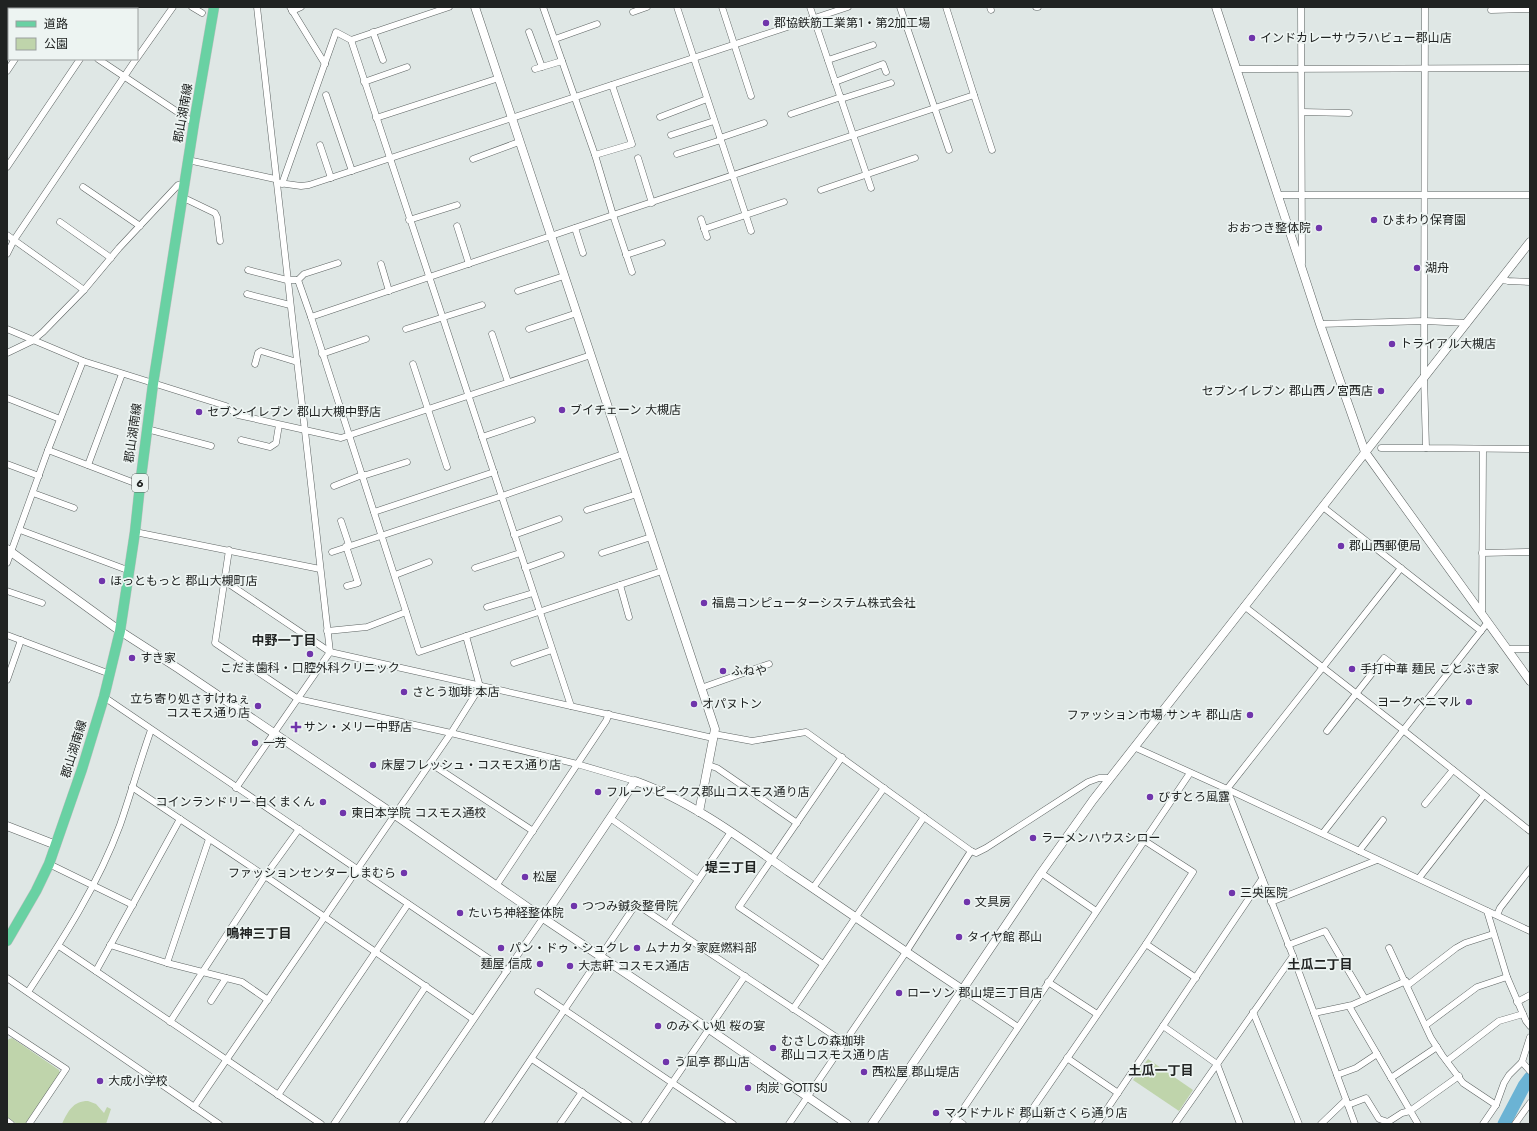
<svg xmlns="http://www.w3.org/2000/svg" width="1537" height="1131" viewBox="0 0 1537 1131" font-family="Jost,'Noto Sans JP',sans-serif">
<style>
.green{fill:#bfd4ab}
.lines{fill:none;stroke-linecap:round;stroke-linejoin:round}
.river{stroke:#6bb3d4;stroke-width:13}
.minor-casing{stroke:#5d6362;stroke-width:7}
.tertiary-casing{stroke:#5d6362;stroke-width:9}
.primary-casing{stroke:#c1c1c1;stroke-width:11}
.minor{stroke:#fff;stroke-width:6}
.tertiary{stroke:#fff;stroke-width:8}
.primary{stroke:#69d1a3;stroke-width:10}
.poi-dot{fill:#7035ab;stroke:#edf4f2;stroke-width:1.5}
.labels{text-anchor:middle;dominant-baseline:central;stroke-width:3.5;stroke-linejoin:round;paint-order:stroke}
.shield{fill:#edf4f2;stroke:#5e6260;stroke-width:1}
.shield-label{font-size:11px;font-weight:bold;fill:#202322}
.poi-label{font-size:12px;fill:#202322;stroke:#edf4f2;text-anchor:start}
.street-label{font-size:12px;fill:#202322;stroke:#edf4f2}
.neighbourhood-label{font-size:13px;font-weight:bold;fill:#202322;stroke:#edf4f2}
</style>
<rect width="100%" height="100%" fill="#dfe7e5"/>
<g class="green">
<path d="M12 1038 59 1070 60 1073 25 1124H17L7 1117V1041L9 1039Z"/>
<path d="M1148 1059 1193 1090 1179 1111 1133 1080Z"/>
<path d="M88 1101 96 1104 104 1113 107 1107 111 1109 106 1124H62C68 1111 73 1101 88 1101Z"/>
</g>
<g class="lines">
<path class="river" d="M1504 1124 1524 1086 1530 1078"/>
<g class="minor-casing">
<g id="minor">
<path d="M21 7 24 9"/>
<path d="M100 7 103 9"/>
<path d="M192 7 202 13"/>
<path d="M290 7 325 64"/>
<path d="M543 7 595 155 613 215 974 95 946 7"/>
<path d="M677 7 751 231"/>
<path d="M722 7 751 96"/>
<path d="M810 7 871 188"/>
<path d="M900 7 949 150"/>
<path d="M990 7 991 10"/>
<path d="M1036 7H1038"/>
<path d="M1301 7 1302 263"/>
<path d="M1425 7 1424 376 1426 448 1530 449"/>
<path d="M49 9 51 7"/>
<path d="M114 9 116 7"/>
<path d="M1491 10 1530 9"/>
<path d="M292 11 301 7"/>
<path d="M633 12 647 7"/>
<path d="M373 32 383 60"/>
<path d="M529 32 542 67"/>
<path d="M555 39 597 24"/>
<path d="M351 40 449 7"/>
<path d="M137 58 173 7"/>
<path d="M98 59 194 123"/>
<path d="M828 60 873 45"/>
<path d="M535 69 562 61"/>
<path d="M1236 69 1530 68"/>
<path d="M7 71 15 59"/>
<path d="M364 82 407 67"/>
<path d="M835 82 883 64 886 72"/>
<path d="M326 95 352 171"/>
<path d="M974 95 992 150"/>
<path d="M841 99 891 83"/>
<path d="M1302 112 1349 113"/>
<path d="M791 114 841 97"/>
<path d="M660 117 707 99"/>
<path d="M376 118 499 78"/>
<path d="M671 135 714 121"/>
<path d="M720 138 764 123"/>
<path d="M320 145 331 178"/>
<path d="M677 154 721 140"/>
<path d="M595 155 632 144 612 85"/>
<path d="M638 158 652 203"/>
<path d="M473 159 519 142"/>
<path d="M188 160 275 179"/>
<path d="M7 167 80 59"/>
<path d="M279 183 301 186 309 185 848 7"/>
<path d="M282 184 336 32 351 40 571 706"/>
<path d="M83 187 140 226"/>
<path d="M821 190 915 158"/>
<path d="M1279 195H1530"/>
<path d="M182 199 188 200 215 213 217 217 220 241"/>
<path d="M701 219 707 237"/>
<path d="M409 220 457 205"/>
<path d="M60 222 111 258"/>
<path d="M457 226 469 264"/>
<path d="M575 228 583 253"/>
<path d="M704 229 784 202"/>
<path d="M7 235 84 290"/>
<path d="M7 254 14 240 136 59"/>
<path d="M626 255 662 243"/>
<path d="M381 264 389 291"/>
<path d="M248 270 287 280H298"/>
<path d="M1501 279 1508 281 1530 282"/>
<path d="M518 291 564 276"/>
<path d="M247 294 290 305"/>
<path d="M311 317 298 280 304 274 338 263"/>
<path d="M1320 324 1425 321 1467 323"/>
<path d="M7 329 83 361 226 406 238 415 341 438 591 355"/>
<path d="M406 329 482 305"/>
<path d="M529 329 577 313"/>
<path d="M492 334 508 382"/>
<path d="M7 353 32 341 43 332 84 290 119 248 178 185H184"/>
<path d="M322 354 366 339"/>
<path d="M255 364 258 353 261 351 297 362"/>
<path d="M413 364 447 467"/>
<path d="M7 398 60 419"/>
<path d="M147 429 211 446"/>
<path d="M482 437 532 420"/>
<path d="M241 440 270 447 276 443 279 425"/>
<path d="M1381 448H1426"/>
<path d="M48 450 140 485"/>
<path d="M7 464 39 476"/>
<path d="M88 465 122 374"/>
<path d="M334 486 362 475H366L407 462"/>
<path d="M33 493 74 508"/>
<path d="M1323 507 1481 631"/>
<path d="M587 510 637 494"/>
<path d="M374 512 494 472"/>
<path d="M341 521 349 545"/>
<path d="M20 530 130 571"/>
<path d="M135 532 320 569"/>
<path d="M514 535 559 519"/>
<path d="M346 546 358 583 347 586"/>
<path d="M229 550 215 643 298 699 451 733 577 764 635 781"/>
<path d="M332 552 502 496 623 454"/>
<path d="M602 553 651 537"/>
<path d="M1482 553 1530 552"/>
<path d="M7 563 48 450 83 361"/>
<path d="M475 568 520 553"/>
<path d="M525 568 561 555"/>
<path d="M395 575 429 562"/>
<path d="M224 582 229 584 330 652 713 738"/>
<path d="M620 585 629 617"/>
<path d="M7 591 42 603"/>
<path d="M1244 606 1403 730 1530 831"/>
<path d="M487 607 533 593"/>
<path d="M1482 612 1483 449"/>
<path d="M327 631 367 627 406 612"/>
<path d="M7 635 110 674"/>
<path d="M466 636 662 571"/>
<path d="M1507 649H1530"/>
<path d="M514 663 552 650"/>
<path d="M7 680 21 640"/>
<path d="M701 688 769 664"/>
<path d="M104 697 507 971"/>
<path d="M1327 731 1384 658 1400 670"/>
<path d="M714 734 752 741 806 732 971 851"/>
<path d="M1134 747 1227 789 1530 931"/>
<path d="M430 763 533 831"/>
<path d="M708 765 717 768 797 823"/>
<path d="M132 787 265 876 473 1019"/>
<path d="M236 788 330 652 257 7"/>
<path d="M1425 804 1453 770"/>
<path d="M610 818 698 880"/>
<path d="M1323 833 1488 622"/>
<path d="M1359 851 1383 820"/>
<path d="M49 864 133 905"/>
<path d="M1041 873 1096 911"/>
<path d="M1419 878 1484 795"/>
<path d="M496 886 606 721 609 714"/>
<path d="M813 888 884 788"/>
<path d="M1271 902 1377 860"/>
<path d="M1487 911 1507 977 1526 1021 1530 1026"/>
<path d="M1497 915 1500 908 1530 869"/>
<path d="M668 924 731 832"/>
<path d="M1146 944 1196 978"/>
<path d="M110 945 167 963 242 982 268 1000"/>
<path d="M1288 945 1325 931 1365 999"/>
<path d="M59 946 321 1124"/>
<path d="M1389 948 1431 1038 1442 1055 1463 1083 1496 1105"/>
<path d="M167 963 209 839"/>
<path d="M823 964 739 907 842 757"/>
<path d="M96 971 180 819"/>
<path d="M7 978 219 1124"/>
<path d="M1048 982 1097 1014"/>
<path d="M1408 985 1456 948 1465 943 1493 934"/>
<path d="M963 990 1018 1027"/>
<path d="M28 992C63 939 98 885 120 825 131 793 140 761 151 730"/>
<path d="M538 992 733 1124"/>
<path d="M211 1001 226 978"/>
<path d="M1517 1002 1530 995"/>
<path d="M1349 1006 1418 1124"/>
<path d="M793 1009 924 817"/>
<path d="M1253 1012 1299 1124"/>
<path d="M1314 1013 1352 1005 1406 981"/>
<path d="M170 1022 265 876 299 829"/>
<path d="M1426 1025 1477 987 1507 977"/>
<path d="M1163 1026 1217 1064 1240 1124"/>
<path d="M7 1030 66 1069 29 1124"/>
<path d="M1067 1058 1118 1093"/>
<path d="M532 1059 629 1124"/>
<path d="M1447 1061 1499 1021 1523 1014"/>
<path d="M1522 1062 1530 1071"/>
<path d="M1337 1075 1356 1068 1377 1054"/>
<path d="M1391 1078 1437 1047"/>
<path d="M278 1095 408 904"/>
<path d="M1348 1105 1366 1098 1379 1119 1388 1122 1402 1113 1410 1111 1459 1076"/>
<path d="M194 1107 451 733 480 687 466 636 419 652 311 317 613 215 632 272"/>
<path d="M956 1119 963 1124"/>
<path d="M7 1121 11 1124"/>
<path d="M334 1124 426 986"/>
<path d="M402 1124 543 918"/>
<path d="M487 1124 636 904 845 1043"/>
<path d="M560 1124 582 1092"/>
<path d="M644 1124 745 976"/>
<path d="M789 1124 906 952 971 851 976 853 986 848 1088 782 1099 778H1109"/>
<path d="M953 1124 1190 773"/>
<path d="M1022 1124 1146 944 1193 872 1145 841"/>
<path d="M1097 1124 1262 879"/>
<path d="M1175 1124 1293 956"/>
<path d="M1321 1124 1346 1100"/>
<path d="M1355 1124 1293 956 1227 789 1401 568"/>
<path d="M1483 1124 1496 1105 1504 1083 1509 1075 1522 1062 1530 1037"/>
<path d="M1515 1124 1530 1103"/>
</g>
</g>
<g class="tertiary-casing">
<g id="tertiary">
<path d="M475 7 715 729 699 812"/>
<path d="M1216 7 1320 324 1365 452 1530 681"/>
<path d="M7 549 120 631 179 669 395 815 543 918 709 1029 847 1124"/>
<path d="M7 826 56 845"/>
<path d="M543 918 635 781C689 800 742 839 789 872 847 911 904 951 963 990"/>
<path d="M872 1124 1041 873 1093 800 1530 242"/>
</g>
</g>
<g class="primary-casing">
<path id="primary" d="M7 941 36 891 49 864 82 769 104 697 120 631 135 532 140 485 153 384 194 123 214 7"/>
</g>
<use href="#minor" class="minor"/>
<use href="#tertiary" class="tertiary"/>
<use href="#primary" class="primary"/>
</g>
<g class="poi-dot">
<circle cx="766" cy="23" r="4"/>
<circle cx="1252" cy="38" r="4"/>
<circle cx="1374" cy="220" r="4"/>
<circle cx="1319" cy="228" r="4"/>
<circle cx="1417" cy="268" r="4"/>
<circle cx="1392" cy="344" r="4"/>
<circle cx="1381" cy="391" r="4"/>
<circle cx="562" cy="410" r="4"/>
<circle cx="199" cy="412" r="4"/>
<circle cx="1341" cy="546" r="4"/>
<circle cx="102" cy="581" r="4"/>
<circle cx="704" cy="603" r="4"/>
<circle cx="310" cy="654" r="4"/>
<circle cx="132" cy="658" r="4"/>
<circle cx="1352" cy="669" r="4"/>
<circle cx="723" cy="671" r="4"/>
<circle cx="404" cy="692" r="4"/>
<circle cx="1469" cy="702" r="4"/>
<circle cx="694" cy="704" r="4"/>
<circle cx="258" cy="706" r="4"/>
<circle cx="1250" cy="715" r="4"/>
<path d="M294 721h4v4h4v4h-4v4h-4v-4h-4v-4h4z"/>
<circle cx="255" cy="743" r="4"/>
<circle cx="373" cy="765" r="4"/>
<circle cx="598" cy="792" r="4"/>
<circle cx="1150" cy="797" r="4"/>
<circle cx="323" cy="802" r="4"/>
<circle cx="343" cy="813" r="4"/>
<circle cx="1033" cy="838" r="4"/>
<circle cx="404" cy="873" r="4"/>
<circle cx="525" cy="877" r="4"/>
<circle cx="1232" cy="893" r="4"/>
<circle cx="967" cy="902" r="4"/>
<circle cx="574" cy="906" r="4"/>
<circle cx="460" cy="913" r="4"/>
<circle cx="959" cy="937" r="4"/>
<circle cx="501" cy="948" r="4"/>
<circle cx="637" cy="948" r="4"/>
<circle cx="540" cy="964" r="4"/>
<circle cx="570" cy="966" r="4"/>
<circle cx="899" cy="993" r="4"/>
<circle cx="658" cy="1026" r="4"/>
<circle cx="773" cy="1048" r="4"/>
<circle cx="666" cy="1062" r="4"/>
<circle cx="864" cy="1072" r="4"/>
<circle cx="100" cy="1081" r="4"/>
<circle cx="748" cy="1088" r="4"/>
<circle cx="936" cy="1113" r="4"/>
</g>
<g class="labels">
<rect class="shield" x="132" y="474" width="16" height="18" rx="3"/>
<g class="shield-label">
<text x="140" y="483">6</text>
</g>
<g class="poi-label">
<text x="774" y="23">郡協鉄筋工業第1・第2加工場</text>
<text x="1260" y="38">インドカレーサウラハビュー郡山店</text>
<text x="1382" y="220">ひまわり保育園</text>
<text x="1311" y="228" text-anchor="end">おおつき整体院</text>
<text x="1425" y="268">湖舟</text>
<text x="1400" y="344">トライアル大槻店</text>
<text x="1373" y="391" text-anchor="end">セブンイレブン 郡山西ノ宮西店</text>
<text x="570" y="410">ブイチェーン 大槻店</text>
<text x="207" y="412">セブン-イレブン 郡山大槻中野店</text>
<text x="1349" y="546">郡山西郵便局</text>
<text x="110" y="581">ほっともっと 郡山大槻町店</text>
<text x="712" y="603">福島コンピューターシステム株式会社</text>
<text x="140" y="658">すき家</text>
<text x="310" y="668" text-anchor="middle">こだま歯科・口腔外科クリニック</text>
<text x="1360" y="669">手打中華 麺民 ことぶき家</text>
<text x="731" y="671">ふねや</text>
<text x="412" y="692">さとう珈琲 本店</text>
<text x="250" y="699" text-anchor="end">立ち寄り処さすけねぇ<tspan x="250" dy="14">コスモス通り店</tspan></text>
<text x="1461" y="702" text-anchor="end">ヨークベニマル</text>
<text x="702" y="704">オパヌトン</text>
<text x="1242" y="715" text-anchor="end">ファッション市場 サンキ 郡山店</text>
<text x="304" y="727">サン・メリー中野店</text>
<text x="263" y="743">一芳</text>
<text x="381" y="765">床屋フレッシュ・コスモス通り店</text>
<text x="606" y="792">フルーツピークス郡山コスモス通り店</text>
<text x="1158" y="797">びすとろ風露</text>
<text x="315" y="802" text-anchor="end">コインランドリー 白くまくん</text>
<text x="351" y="813">東日本学院 コスモス通校</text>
<text x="1041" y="838">ラーメンハウスシロー</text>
<text x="396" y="873" text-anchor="end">ファッションセンターしまむら</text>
<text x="533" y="877">松屋</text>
<text x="1240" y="893">三央医院</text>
<text x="975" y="902">文具房</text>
<text x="582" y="906">つつみ鍼灸整骨院</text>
<text x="468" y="913">たいち神経整体院</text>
<text x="967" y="937">タイヤ館 郡山</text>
<text x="509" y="948">パン・ドゥ・シュクレ</text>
<text x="645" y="948">ムナカタ 家庭燃料部</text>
<text x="532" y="964" text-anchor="end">麺屋 信成</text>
<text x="578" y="966">大志軒 コスモス通店</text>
<text x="907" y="993">ローソン 郡山堤三丁目店</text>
<text x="666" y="1026">のみくい処 桜の宴</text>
<text x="781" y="1041">むさしの森珈琲<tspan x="781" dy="14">郡山コスモス通り店</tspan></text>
<text x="674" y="1062">う凪亭 郡山店</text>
<text x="872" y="1072">西松屋 郡山堤店</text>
<text x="108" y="1081">大成小学校</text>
<text x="756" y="1088">肉炭 GOTTSU</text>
<text x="944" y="1113">マクドナルド 郡山新さくら通り店</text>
</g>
<g class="street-label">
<text transform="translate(183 113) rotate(-80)">郡山湖南線</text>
<text transform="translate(133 433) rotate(-82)">郡山湖南線</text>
<text transform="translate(74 749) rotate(-73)">郡山湖南線</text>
</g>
<g class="neighbourhood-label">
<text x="284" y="640">中野一丁目</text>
<text x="731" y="867">堤三丁目</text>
<text x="259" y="933">鳴神三丁目</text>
<text x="1320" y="964">土瓜二丁目</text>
<text x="1161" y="1070">土瓜一丁目</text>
</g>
</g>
<rect width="1537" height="1131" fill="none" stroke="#202322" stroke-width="16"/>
<rect x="8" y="8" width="130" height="52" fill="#edf4f2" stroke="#9ba09f"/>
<rect x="16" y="21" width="20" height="6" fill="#69d1a3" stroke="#9ba09f"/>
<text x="44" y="28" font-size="12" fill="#202322">道路</text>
<rect x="16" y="38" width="20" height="12" fill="#bfd4ab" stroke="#9ba09f"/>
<text x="44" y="48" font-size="12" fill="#202322">公園</text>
</svg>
